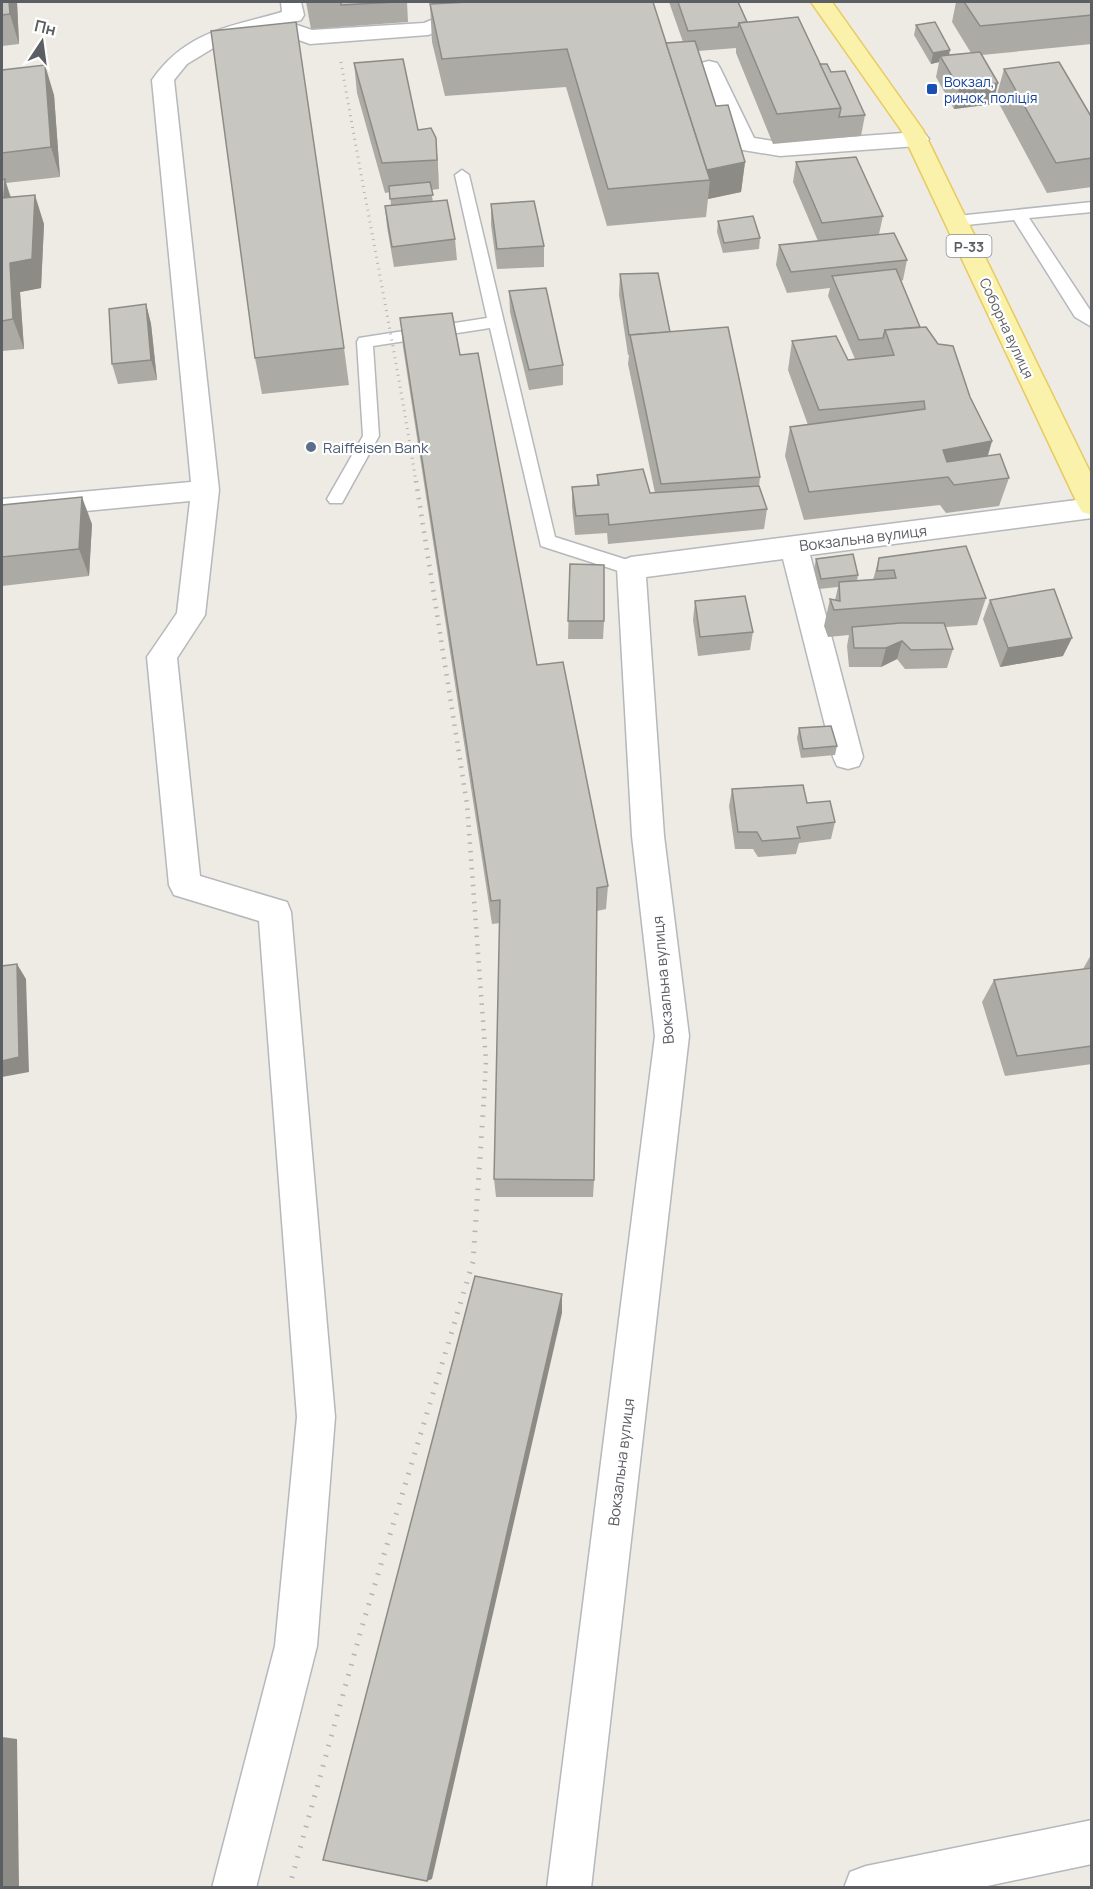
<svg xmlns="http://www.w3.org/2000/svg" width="1093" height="1889" viewBox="0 0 1093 1889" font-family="Manrope,sans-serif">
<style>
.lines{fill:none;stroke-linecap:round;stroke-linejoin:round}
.service-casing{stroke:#b5b8bc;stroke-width:3}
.minor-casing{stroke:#b5b8bc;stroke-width:3}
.primary-casing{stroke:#e8ca60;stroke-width:3}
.service{fill:#fff;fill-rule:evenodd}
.minor{fill:#fff;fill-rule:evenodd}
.primary{fill:#faf1ab;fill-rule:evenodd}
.rail-far2{stroke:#b3b4b4;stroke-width:3;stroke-dasharray:1 5;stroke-linecap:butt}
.rail-far1{stroke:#b3b4b4;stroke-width:4.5;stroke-dasharray:1.5 7;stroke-linecap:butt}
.rail{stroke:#b3b4b4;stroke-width:5;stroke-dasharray:1.5 9;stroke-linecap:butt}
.wall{fill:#acaaa5}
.shaded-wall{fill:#8c8b86}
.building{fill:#c8c6c0;stroke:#8c8b86;stroke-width:1.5}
.transit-dot{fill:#1a4fb4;stroke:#fff;stroke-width:2}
.service-dot{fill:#5c6f8a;stroke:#fff;stroke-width:2}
.labels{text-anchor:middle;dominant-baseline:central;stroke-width:4.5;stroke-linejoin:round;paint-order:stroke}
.far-transit-label{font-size:14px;fill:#164399;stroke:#fff;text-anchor:start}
.shield{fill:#fff;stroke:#8c8e92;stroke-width:1.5}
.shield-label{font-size:14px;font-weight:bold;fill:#5b5e63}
.far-street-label{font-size:14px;fill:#5b5e63;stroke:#fff}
.service-label{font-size:15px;fill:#4e5e75;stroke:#fff;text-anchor:start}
.street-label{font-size:15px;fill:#5b5e63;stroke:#fff}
</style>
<rect width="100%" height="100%" fill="#edebe3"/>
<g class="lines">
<g class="service-casing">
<g id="service">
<path d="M462 170 469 175 555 537 637 563 640 568 637 573 631 575 541 546 490 328 373 346 379 436 342 503H330L327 499 363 436 357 342 359 338 487 318 455 175Z"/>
<path d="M1092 202V212L1029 218 1092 313V327L1075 317 1014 220 957 226 949 221 957 216Z"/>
</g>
</g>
<g class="minor-casing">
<g id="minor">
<path d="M281 2H301L304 15 301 20 291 23 312 30 424 23 446 14 444 2H464L468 17 465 22 428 35 310 44 268 29 220 44 187 64 174 80 219 490 205 615 177 658 200 876 287 902 291 912 335 1417 317 1646 256 1888H212L275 1646 297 1417 259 921 174 895 169 885 147 657 177 613 190 501 2 519V499L191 482 152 80C186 31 230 27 282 12Z"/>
<path d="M709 61 717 63 720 68 754 138 780 142 917 132 925 134 929 139 925 144 917 146 780 156 737 149 698 68 701 63Z"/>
<path d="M1092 498V518L810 555 863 757 859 766 848 769 837 766 833 757 783 559 646 577 664 836 689 1036 591 1888H547L655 1036 632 836 617 568 621 561 631 557Z"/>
<path d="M1092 1820V1864L978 1888H844L850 1872 866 1866Z"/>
</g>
</g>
<g class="primary-casing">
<path id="primary" d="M811 2H832L923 130 1092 476V515L1082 512 1078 505 901 130Z"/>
</g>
<use href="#service" class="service"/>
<use href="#minor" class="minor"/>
<use href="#primary" class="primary"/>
<path class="rail-far2" d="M341 62C365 202 394 342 416 482"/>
<path class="rail-far1" d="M416 481 467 804 486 1061 484 1099"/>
<path class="rail" d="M289 1888 361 1630 473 1262 484 1098"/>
</g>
<g class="wall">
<path d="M2 2H17L19 44 2 46Z"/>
<path d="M306 2H407L408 22 311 29Z"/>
<path d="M669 2H738L747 22 820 64 831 72 865 115 861 136 773 144 736 53V48L698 51 716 106 745 162 741 192 708 199 706 217 607 226 566 87 445 96 432 42 430 4 666 43 683 42Z"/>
<path d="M956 2H1092V44L982 55 993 104 954 109 936 77 939 62 931 64 914 35 916 25 949 55 971 53 952 22Z"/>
<path d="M354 63 418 130 436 138 439 189 431 190 433 202 455 239 457 260 394 267 387 227 385 206H391L390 192 385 193 357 93Z"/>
<path d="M1004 69 1092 118V187L1047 193 996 98Z"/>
<path d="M2 70 54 95 60 177 6 183 11 197 44 224 41 288 20 292 24 349 2 351Z"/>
<path d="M796 162 883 216 879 234 907 260 903 280 901 281 920 327 970 397 992 441 988 456 1009 478 999 506 946 513 940 505 804 520 785 456 790 427 808 425 788 370 792 341 848 360 855 359 828 296 830 288 787 293 776 265 779 245 818 241 793 182Z"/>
<path d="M491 204 544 246V267L497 269 491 225Z"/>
<path d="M718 221 760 238 759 249 723 253 717 232Z"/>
<path d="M620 274 670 332 760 477 759 486 767 509 764 529 608 544 607 533 575 535 572 506V487L597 485V475L650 493H655L628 364 629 355H628L619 295Z"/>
<path d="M509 291 563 365V385L529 390 510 312Z"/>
<path d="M146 304 151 324 157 380 118 384 112 364Z"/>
<path d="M400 318 460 355 537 665 608 886 606 909 597 911 594 1180 593 1197H496L494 1179 500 923 492 924 403 347Z"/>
<path d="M344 348 349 385 262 394 255 358Z"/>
<path d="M2 505 92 524 89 576 2 586Z"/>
<path d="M879 558 986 598 977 625 946 627 953 649 947 668 905 669 897 659 881 667H849L847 646 849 635 828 637 824 626 830 599 835 600 838 587 819 589 814 569 816 559 858 575 857 581 873 580Z"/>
<path d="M570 564 604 621 603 639H568Z"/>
<path d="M990 600 1063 656 1000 667 983 619Z"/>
<path d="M695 601 753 632 750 650 698 656 693 620Z"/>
<path d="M799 728 837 746 835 755 801 758 797 738Z"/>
<path d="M732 789 807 803 835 822 831 839 799 843 796 854 758 857 753 849H735L729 806Z"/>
<path d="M1092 953V1064L1005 1076 982 1002 994 980 1083 969Z"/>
</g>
<g class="shaded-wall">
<path d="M9 2H17L19 44 10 14Z"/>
<path d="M950 50 948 61 940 56 939 62 931 64 933 53Z"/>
<path d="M45 65 54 95 60 177 51 147Z"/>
<path d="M998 83 993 104 954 109 959 88Z"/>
<path d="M436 138 438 168 439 189 437 160Z"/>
<path d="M745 162 741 192 708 199 710 180 704 171Z"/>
<path d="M5 179 11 200 4 198Z"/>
<path d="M35 195 44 224 41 288 20 292 24 349 13 319 10 263Z"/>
<path d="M146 304 151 324 157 380 151 360Z"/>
<path d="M992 441 983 470 935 478 943 450Z"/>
<path d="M82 497 92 524 89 576 79 549Z"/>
<path d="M1072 638 1063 656 1000 667 1008 648Z"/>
<path d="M902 641 897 659 881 667 886 648Z"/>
<path d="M17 964 26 979 29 1072 2 1077V1061Z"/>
<path d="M562 1294V1313L432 1879 427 1881Z"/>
<path d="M2 1737 17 1739 19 1887H2Z"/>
</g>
<g class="building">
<path d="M2 2H9L10 14 2 15Z"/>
<path d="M341 2H398L341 5Z"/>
<path d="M468 2H653L710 180 608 189 567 49 442 59 430 4Z"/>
<path d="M678 2H738L747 22 739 23 738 27 688 31Z"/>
<path d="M964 2H1092V15L980 26Z"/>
<path d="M798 17 841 108 777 114 739 23Z"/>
<path d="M296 22 344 348 255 358 211 31Z"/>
<path d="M935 22 950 50 933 53 916 25Z"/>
<path d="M695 41 716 106 728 105 745 162 707 170 666 43Z"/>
<path d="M980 52 998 83 959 88 940 56Z"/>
<path d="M403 59 418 130 431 128 436 138 437 160 382 163 354 63Z"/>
<path d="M1059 62 1092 118V158L1056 163 1004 69Z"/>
<path d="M820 64H827L831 72 845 71 865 115 839 117 841 108Z"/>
<path d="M45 65 51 147 2 153V70Z"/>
<path d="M856 157 883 216 822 223 796 162Z"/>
<path d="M5 179 4 198H2V180Z"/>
<path d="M430 182 433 195 390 199 389 186Z"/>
<path d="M35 195 32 259 10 263 13 319 2 321V198Z"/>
<path d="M447 200 455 239 392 247 385 206Z"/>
<path d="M534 201 544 246 497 249 491 204Z"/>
<path d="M753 216 760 238 724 243 718 221Z"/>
<path d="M894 233 907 260 791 272 779 245Z"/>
<path d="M896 269 920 327 885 330 883 338 859 340 832 276Z"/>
<path d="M658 273 670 332 629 335 620 274Z"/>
<path d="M546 288 563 365 529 370 509 291Z"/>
<path d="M146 304 151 360 112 364 109 309Z"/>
<path d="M452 313 460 355 478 353 537 665 563 662 608 886 597 888 594 1180 494 1179 500 900 491 901 400 318Z"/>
<path d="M728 327 760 477 661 484 630 335Z"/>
<path d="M926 327 938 344 953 346 970 397 992 441 943 450 947 462 1000 454 1009 478 954 485 948 477 809 492 790 427 925 409 924 401 819 410 792 341 836 336 848 360 894 355 885 330Z"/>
<path d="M643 469 650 493 759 486 767 509 609 525 608 514 576 516 572 487 599 485 597 475Z"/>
<path d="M82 497 79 549 2 557V505Z"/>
<path d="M966 546 986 598 834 610 830 599 840 601 839 582 896 578 894 570 877 571 879 558Z"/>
<path d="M853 554 858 575 821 579 816 559Z"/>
<path d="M570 564 604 565V621H568Z"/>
<path d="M1054 589 1072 638 1008 648 990 600Z"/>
<path d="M745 596 753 632 700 637 695 601Z"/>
<path d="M901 623H944L953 649 911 650 902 641 886 648H854L852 627Z"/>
<path d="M831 726 837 746 803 749 799 728Z"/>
<path d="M803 785 807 803 830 801 835 822 797 827 800 838 762 841 757 832H738L732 789Z"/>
<path d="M17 964 19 1057 2 1061V966Z"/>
<path d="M1092 968V1046L1017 1056 994 980Z"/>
<path d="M475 1276 562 1294 427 1881 323 1860Z"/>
</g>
<rect class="transit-dot" x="926" y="83" width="12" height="12" rx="3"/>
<circle class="service-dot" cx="311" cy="447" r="6"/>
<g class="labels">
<g class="far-transit-label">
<text x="944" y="81">Вокзал,<tspan x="944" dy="16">ринок, поліція</tspan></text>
</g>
<rect class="shield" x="946.5" y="235" width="45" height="22" rx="4.5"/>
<g class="shield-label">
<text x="969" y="246">Р-33</text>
</g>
<g class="far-street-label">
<text transform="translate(1007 328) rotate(65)">Соборна вулиця</text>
</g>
<g class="service-label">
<text x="323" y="447">Raiffeisen Bank</text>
</g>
<g class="street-label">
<text transform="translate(863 538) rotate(-7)">Вокзальна вулиця</text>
<text transform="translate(663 980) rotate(-95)">Вокзальна вулиця</text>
<text transform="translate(621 1462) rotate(-83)">Вокзальна вулиця</text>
</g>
</g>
<rect width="1093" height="1889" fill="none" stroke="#5b5e63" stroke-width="6"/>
<g transform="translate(42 42) rotate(13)" stroke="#ffffff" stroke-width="4.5" paint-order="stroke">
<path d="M0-4.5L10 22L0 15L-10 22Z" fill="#5b5e63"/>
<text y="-9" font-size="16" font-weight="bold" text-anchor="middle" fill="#5b5e63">Пн</text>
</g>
</svg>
